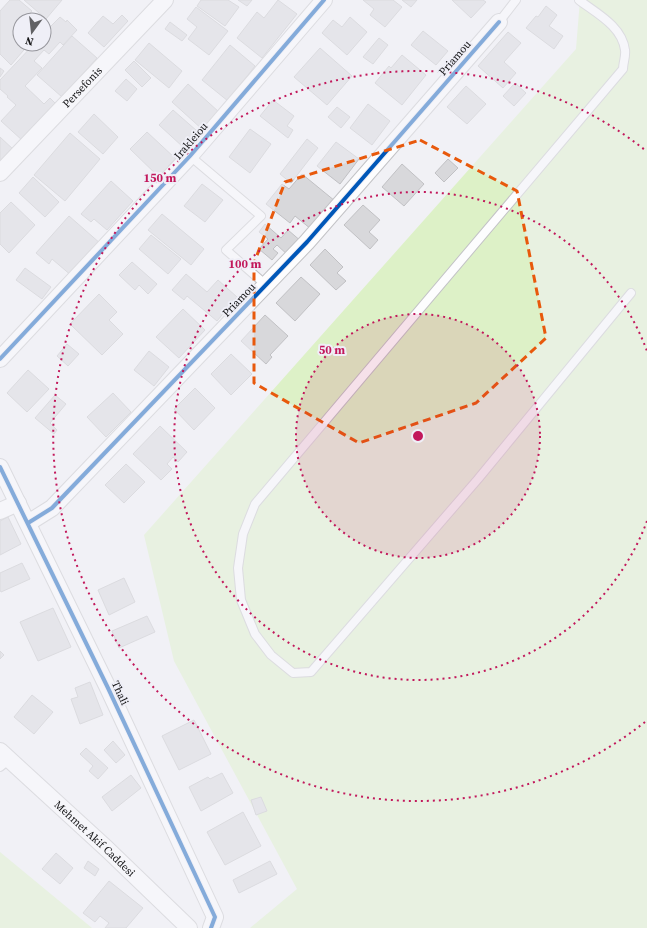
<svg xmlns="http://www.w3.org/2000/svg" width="647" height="928" viewBox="0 0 647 928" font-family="'Source Serif 4',serif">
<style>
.green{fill:#ddf1c7}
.building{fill:#d8d8db;stroke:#c1c1c4}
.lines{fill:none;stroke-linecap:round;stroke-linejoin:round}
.lane-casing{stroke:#c3c3c6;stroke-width:10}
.street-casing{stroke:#c3c3c6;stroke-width:18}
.lane{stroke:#fdfdfe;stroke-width:8}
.street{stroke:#fdfdfe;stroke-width:16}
.cycleway-casing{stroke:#efeff7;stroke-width:6}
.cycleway{stroke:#0057b8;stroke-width:4}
.marked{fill:none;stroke:#e8590c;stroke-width:3;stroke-dasharray:8 5;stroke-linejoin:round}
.ring{fill:none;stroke:#c2185b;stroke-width:2;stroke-dasharray:2 4}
.labels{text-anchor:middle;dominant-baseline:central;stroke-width:4;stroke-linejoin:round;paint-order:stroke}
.street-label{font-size:11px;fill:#141416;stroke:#efeff7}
.centre{fill:#c2185b;stroke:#efeff7;stroke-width:2}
.ring-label{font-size:12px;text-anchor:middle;font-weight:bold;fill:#c2185b;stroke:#efeff7;stroke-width:4;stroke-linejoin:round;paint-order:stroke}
</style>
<rect width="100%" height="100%" fill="#f1f1f5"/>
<g class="green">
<path d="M580 0H647V928H250L297 889 174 661 144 535 576 49Z"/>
<path d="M0 852 92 928H0Z"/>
</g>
<g class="building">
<path d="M10 0H19L32 11 23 20H20V44H29L11 65 0 54V11Z"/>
<path d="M24 0H62L46 19Z"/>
<path d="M201 0H228L239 7 225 26 197 6Z"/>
<path d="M238 0H252L247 6Z"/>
<path d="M278 0 297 14 262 58 237 38 257 12 264 18Z"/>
<path d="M363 0H393L402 7 385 27 370 15 374 9Z"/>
<path d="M402 0H417L411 7Z"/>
<path d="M452 0H483L486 2 471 18Z"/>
<path d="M546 6 557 15 549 26 563 36 554 49 526 28 536 16 538 17Z"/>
<path d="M196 7 228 31 209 55 188 39 197 27 187 19Z"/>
<path d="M122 15 128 21 104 47 88 33 103 16 113 24Z"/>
<path d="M60 17 66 22 67 20 77 30 63 45 60 42 49 54 44 50 34 61 42 68 25 86 44 104 50 98 57 105 23 141 1 121 16 105 7 97 8 96 0 89V80L34 44H44V33Z"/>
<path d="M350 17 367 32 347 55 322 33 333 20 342 27Z"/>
<path d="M170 22 187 35 182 41 165 29Z"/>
<path d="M423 31 448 51 436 65 411 45Z"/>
<path d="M508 32 521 43 504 62 516 73 503 88 478 66Z"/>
<path d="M72 36 97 58 62 97 37 75Z"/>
<path d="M379 38 388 45 373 64 363 57Z"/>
<path d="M149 43 182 71 169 88 135 60Z"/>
<path d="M230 45 255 66 228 101 202 80Z"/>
<path d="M320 48 352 76 327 105 294 77Z"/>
<path d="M402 55 426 75 402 105 375 83 389 66 391 68Z"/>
<path d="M134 61 151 78 142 87 125 70Z"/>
<path d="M0 68 4 71 0 77Z"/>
<path d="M126 79 137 89 127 101 115 91Z"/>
<path d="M515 83 526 93 514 106 503 96Z"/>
<path d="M188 84 219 112 203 130 172 102Z"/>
<path d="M466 86 486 104 467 124 447 107Z"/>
<path d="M273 100 294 116 287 126 293 130 288 138 260 116Z"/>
<path d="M368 104 390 121 372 145 350 128Z"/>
<path d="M337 107 350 117 341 128 328 117Z"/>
<path d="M173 110 197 131 183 147 159 125Z"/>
<path d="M94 114 118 137 103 154 78 132Z"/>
<path d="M250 129 271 144 250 173 229 157Z"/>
<path d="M147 132 176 159 168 166 172 170 162 180 130 149Z"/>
<path d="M70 133 100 159 65 201 34 175Z"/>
<path d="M0 137 15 151 0 167Z"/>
<path d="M307 139 318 148 291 183 280 174Z"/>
<path d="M336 142 359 159 340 184 317 166Z"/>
<path d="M448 159 458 168 444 182 435 173Z"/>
<path d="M402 164 424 184 404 206 382 187Z"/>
<path d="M302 174 335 201 311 229 295 216 290 223 266 204 282 184 289 189Z"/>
<path d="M33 177 59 202 45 217 19 193Z"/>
<path d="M111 181 133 201 107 230 94 219 91 222 81 214Z"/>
<path d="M202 184 223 200 205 222 184 206Z"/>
<path d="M11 202 35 225 9 253 0 244V213Z"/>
<path d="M363 205 380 220 369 232 378 240 370 249 344 225Z"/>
<path d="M162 214 204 249 191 265 148 230Z"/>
<path d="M69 216 101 244 72 276 52 259 49 264 36 253Z"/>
<path d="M265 224 281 238 288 230 302 242 290 257 277 245 273 249 278 253 272 260 259 249 268 239 259 232Z"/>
<path d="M151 235 181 259 168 274 139 249Z"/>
<path d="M325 249 343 267 337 273 346 281 336 290 310 265Z"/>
<path d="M132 262 157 284 148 294 139 285 135 290 119 275Z"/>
<path d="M25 268 51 287 42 299 16 280Z"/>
<path d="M186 274 207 292 218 280 237 297 217 321 187 296 184 300 172 290Z"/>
<path d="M301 277 320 294 295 321 276 303Z"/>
<path d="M99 294 117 312 109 320 123 334 102 355 70 324Z"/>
<path d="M183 309 205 330 179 358 156 337Z"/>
<path d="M265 315 288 336 270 355 272 357 266 364 241 341Z"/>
<path d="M67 344 79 354 68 366 57 356Z"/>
<path d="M149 351 169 367 154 386 134 370Z"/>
<path d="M231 354 252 374 231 395 211 374Z"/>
<path d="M28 370 49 389 27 412 7 393Z"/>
<path d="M195 388 215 408 194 430 174 409Z"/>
<path d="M113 393 131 412 106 437 87 417Z"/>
<path d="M55 395 66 404 50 423 57 430 54 434 35 418Z"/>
<path d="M160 426 187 452 178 462 173 457 167 464 172 469 161 480 133 454Z"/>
<path d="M126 464 145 482 124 503 105 485Z"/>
<path d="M8 517 21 544 0 555V521Z"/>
<path d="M22 563 30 579 1 592 0 590V573Z"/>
<path d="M124 578 135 602 109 615 98 590Z"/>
<path d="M53 608 71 647 38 661 20 622Z"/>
<path d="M147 616 155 632 119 648 112 631Z"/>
<path d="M0 651 4 655 0 659Z"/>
<path d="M90 682 103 715 80 724 71 699 78 697 75 688Z"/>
<path d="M32 695 53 712 34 734 14 717Z"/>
<path d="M194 720 211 754 179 770 162 736Z"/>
<path d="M113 741 125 755 116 763 104 750Z"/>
<path d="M86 748 108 768 98 779 89 771 93 766 80 754Z"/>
<path d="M222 773 233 793 201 811 189 787 208 777 210 779Z"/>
<path d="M131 775 141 788 112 811 102 797Z"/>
<path d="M261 797 267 811 256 815 251 800Z"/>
<path d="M243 812 261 846 225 865 207 832Z"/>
<path d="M56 853 73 868 60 884 42 869Z"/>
<path d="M88 861 99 869 95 876 84 868Z"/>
<path d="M270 861 277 874 239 893 233 880Z"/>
<path d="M109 881 143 908 126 928H105L109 923 100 916 95 922 83 913Z"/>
</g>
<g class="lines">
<g class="lane-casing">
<g id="lane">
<path d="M579 0C596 13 622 26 625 50 626 56 623 63 623 69L255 504 243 534 238 568 241 600 255 634 271 655 293 673 311 672 478 479 631 293"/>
<path d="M499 22 516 0"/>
<path d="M190 156 261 216 226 250 266 285"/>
<path d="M0 767 10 759"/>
</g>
</g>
<g class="street-casing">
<g id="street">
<path id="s1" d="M0 173 165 0"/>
<path d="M0 359 190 156 324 0"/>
<path d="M0 467 108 688 215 917 211 928"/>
<path d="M0 511 18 503"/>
<path d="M28 523 52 508 307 242 499 22"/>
<path id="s2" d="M0 751 107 849 189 928"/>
</g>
</g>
<use href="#lane" class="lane"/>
<use href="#street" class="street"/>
<g class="cycleway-casing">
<g id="cycleway">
<path d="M0 359 190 156 324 0"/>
<path d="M0 467 108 688 215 917 211 928"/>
<path d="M28 523 52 508 307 242 499 22"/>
</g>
</g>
<use href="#cycleway" class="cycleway"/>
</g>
<path d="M0 0H647V928H0ZM420 140 517 191 546 338 476 403 359 443 254 383V263L285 182Z" fill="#f1f1f5" fill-opacity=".55" fill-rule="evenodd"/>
<path class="marked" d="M420 140 517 191 546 338 476 403 359 443 254 383V263L285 182Z"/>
<circle cx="418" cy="436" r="122" fill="#c2185b" fill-opacity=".12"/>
<g class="ring">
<circle cx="418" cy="436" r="122"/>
<path d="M647 521A244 244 0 1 1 647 351"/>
<path d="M645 722A365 365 0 1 1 645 150"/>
</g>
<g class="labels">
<g class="street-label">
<text transform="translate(455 58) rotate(-49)">Priamou</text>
<text stroke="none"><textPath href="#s1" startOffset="119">Persefonis</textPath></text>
<text transform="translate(191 141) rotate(-49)">Irakleiou</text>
<text transform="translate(239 300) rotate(-46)">Priamou</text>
<text transform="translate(120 693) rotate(65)">Thali</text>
<text stroke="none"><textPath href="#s2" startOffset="129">Mehmet Akif Caddesi</textPath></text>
</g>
</g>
<circle cx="418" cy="436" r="6" class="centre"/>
<g class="ring-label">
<text x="160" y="182">150 m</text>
<text x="245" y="268">100 m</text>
<text x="332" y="354">50 m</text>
</g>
<g transform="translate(32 32) rotate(195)"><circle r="19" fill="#efeff7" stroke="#97979d"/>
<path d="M0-3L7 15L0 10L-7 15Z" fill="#616164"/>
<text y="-6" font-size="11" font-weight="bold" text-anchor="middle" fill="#141416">N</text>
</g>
</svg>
